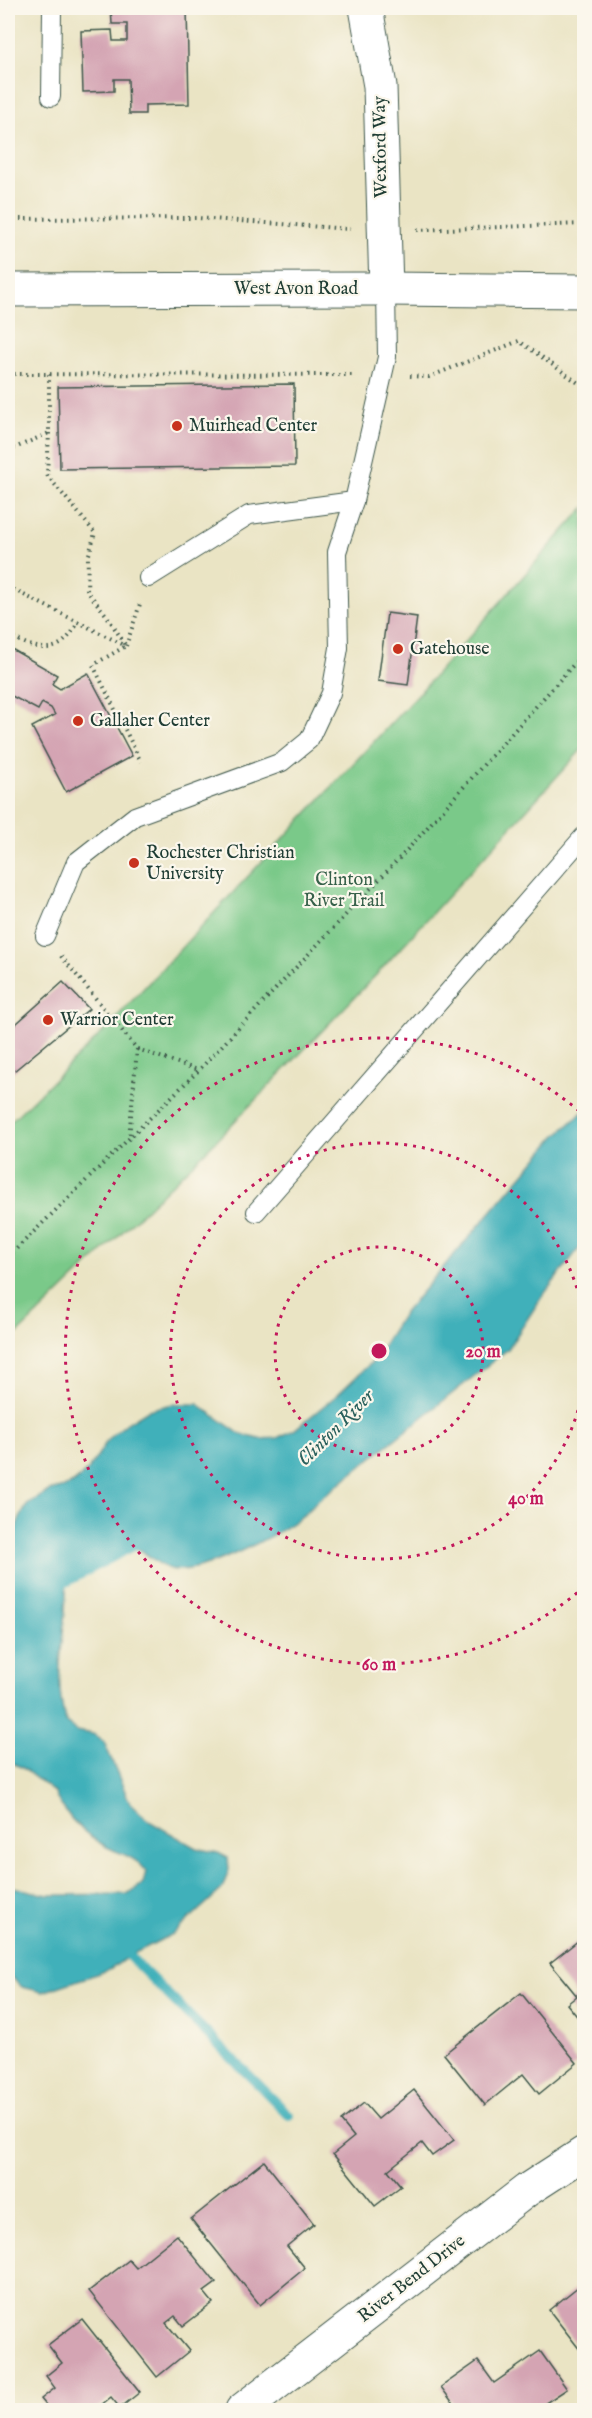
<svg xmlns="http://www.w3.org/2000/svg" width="592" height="2418" viewBox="0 0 592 2418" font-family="'IM FELL English',serif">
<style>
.green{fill:#7ac989;stroke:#4c835e;stroke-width:1.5}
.water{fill:#40b0ba;stroke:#307677;stroke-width:1.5}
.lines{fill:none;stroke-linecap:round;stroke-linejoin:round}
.stream{stroke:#40b0ba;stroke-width:10}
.river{stroke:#40b0ba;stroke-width:63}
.building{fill:#d4a4b3}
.lane-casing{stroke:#3d564a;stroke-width:20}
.street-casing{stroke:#3d564a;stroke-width:35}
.secondary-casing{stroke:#3d564a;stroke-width:35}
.path{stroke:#3d564a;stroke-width:4;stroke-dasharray:1.5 4.5;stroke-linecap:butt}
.lane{stroke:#fff;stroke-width:18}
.street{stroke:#fff;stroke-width:33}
.secondary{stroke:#fff;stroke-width:33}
.ring{fill:none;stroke:#c2185b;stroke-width:3;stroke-dasharray:3 6}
.poi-dot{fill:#c8321e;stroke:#fbf7ec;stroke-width:2}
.labels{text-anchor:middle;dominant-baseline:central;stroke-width:4.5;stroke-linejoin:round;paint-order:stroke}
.street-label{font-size:18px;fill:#1f3d34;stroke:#fbf7ec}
.poi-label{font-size:18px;fill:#1f3d34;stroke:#fbf7ec;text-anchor:start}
.park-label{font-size:18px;fill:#366049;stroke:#fbf7ec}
.water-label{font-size:20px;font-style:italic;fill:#29605c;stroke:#fbf7ec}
.centre{fill:#c2185b;stroke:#fbf7ec;stroke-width:3}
.ring-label{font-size:18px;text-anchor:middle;font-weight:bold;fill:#c2185b;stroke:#fbf7ec;stroke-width:4.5;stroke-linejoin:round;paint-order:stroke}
</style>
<rect width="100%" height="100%" fill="#fbf7ec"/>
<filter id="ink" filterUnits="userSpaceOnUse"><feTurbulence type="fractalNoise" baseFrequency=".0167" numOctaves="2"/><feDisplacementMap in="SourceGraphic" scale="12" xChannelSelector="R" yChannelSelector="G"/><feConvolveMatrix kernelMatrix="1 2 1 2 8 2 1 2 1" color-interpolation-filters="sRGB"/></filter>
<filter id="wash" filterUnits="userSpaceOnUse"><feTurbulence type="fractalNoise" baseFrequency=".008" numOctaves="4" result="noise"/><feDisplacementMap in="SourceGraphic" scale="24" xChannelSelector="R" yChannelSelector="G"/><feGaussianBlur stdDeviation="1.35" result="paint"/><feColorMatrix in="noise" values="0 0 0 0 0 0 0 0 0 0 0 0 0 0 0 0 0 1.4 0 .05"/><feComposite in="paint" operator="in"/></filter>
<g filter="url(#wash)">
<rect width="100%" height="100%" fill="#eae4c4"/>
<path class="green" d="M584 508V747L377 974 211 1146 8 1343V1124L100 1035 422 690Z"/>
<path class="water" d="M584 1111V1242L541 1298 508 1349 315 1503C311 1507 307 1513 302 1516 278 1535 200 1576 170 1569 161 1567 151 1557 143 1552 125 1542 96 1534 76 1541 68 1564 66 1587 65 1611 62 1651 54 1682 66 1723L77 1731 93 1734 104 1742 130 1803 149 1821 196 1848 218 1853 228 1858 229 1870 222 1889 173 1934 129 1956 111 1969 43 1992 22 1987 8 1974V1886L48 1895 127 1894 143 1884 146 1871C138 1858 121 1854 107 1847 90 1838 75 1825 64 1809 60 1804 56 1799 55 1793L21 1767 8 1761V1624L12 1594 11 1550 17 1524 27 1505 49 1491 68 1486 76 1481 89 1469 109 1438 127 1423 148 1410 173 1404H198L240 1434 259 1439 277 1438 294 1430 337 1395 374 1360 403 1314 556 1136Z"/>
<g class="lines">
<path class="stream" d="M129 1956 289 2115"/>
<path class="river" d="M8 1583 159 1502 170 1501"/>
</g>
<g id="blocks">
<g class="building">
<path d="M111 8H187L189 104 145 105V114H129L128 79H114V91L83 92 81 31 112 30 113 41H127V24H112Z"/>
<path d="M294 384 295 466 60 469 58 387Z"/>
<path d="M387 613 417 617 408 685 378 681Z"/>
<path d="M8 647 57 675 52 684 60 689 88 673 132 756 66 792 32 727 55 715 51 708 42 703 38 710 8 694Z"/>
<path d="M63 982 89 1009 8 1076V1031Z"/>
<path d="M584 1936V2025L567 2004 577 1996 550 1963Z"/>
<path d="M521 1993 577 2063 539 2094 523 2074 485 2105 444 2054Z"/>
<path d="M414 2090 454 2140 432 2156 422 2143 388 2170 401 2186 375 2206 333 2154 354 2137 341 2121 364 2103 378 2119Z"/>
<path d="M264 2161 314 2224 287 2246 305 2268 260 2305 191 2219Z"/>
<path d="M177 2235 216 2283 204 2292 213 2303 183 2326 175 2316 166 2323 189 2351 157 2377 89 2291 129 2260 136 2268Z"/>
<path d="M584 2282V2355L549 2310Z"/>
<path d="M82 2319 140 2392 120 2408 111 2397 95 2410H50L41 2399 55 2388 46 2376 62 2363 48 2345Z"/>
<path d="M540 2351 567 2389 535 2410H458L441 2387 478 2361 494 2383Z"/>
</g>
</g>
</g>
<g filter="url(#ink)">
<use href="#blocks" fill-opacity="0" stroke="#3d564a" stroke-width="1.5"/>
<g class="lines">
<g class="lane-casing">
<g id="lane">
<path d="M51 97 52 8"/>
<path d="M148 578 249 515 354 501 387 357 386 289"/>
<path d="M45 936 76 862 135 816 282 762 309 740 331 693 339 648 337 552 354 501"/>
<path d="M256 1212 584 836"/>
</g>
</g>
<g class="street-casing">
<g id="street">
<path d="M366 8 380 86 386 289"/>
<path d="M242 2410 527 2190 584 2153"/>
</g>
</g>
<g class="secondary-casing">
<path id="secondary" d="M8 290 386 289 584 291"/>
</g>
<g class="path">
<path d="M8 219 197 218 350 229"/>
<path d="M417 230 584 224"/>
<path d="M8 374 355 375"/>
<path d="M410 376 429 377 519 341 584 387"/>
<path d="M49 433 47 475 95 533 88 558 87 591 107 616 126 646 93 665 141 762"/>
<path d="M8 451 49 433V374"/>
<path d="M8 587 126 646 140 604"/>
<path d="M8 635C38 651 60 658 78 622"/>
<path d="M61 956 137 1049 129 1138"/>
<path d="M137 1049 198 1070"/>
<path d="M8 1257 199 1070 407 850 584 653"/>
</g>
<use href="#lane" class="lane"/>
<use href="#street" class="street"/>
<use href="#secondary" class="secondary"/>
</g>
</g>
<g class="ring">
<circle cx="379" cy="1351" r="104"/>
<path d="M584 1384A208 208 0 1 1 584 1318"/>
<path d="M584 1587A313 313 0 1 1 584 1115"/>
</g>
<g class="poi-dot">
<circle cx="177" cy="426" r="6"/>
<circle cx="398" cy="649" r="6"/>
<circle cx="78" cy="721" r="6"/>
<circle cx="134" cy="863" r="6"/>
<circle cx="48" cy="1020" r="6"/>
</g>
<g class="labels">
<g class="street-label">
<text transform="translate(381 147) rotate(-91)">Wexford Way</text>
<text x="296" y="289">West Avon Road</text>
<text transform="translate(412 2279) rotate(-38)">River Bend Drive</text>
</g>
<g class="poi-label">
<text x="189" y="426">Muirhead Center</text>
<text x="410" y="649">Gatehouse</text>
<text x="90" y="721">Gallaher Center</text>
<text x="146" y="853">Rochester Christian<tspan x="146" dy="21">University</tspan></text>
<text x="60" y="1020">Warrior Center</text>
</g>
<g class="park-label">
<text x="344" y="880">Clinton<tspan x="344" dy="21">River Trail</tspan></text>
</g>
<g class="water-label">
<text transform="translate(336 1428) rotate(-45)">Clinton River</text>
</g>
</g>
<circle cx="379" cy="1351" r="9" class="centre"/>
<g class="ring-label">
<text x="483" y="1357">20 m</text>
<text x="526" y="1504">40 m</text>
<text x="379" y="1670">60 m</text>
</g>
<rect width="592" height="2418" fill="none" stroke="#fbf7ec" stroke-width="30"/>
</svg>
